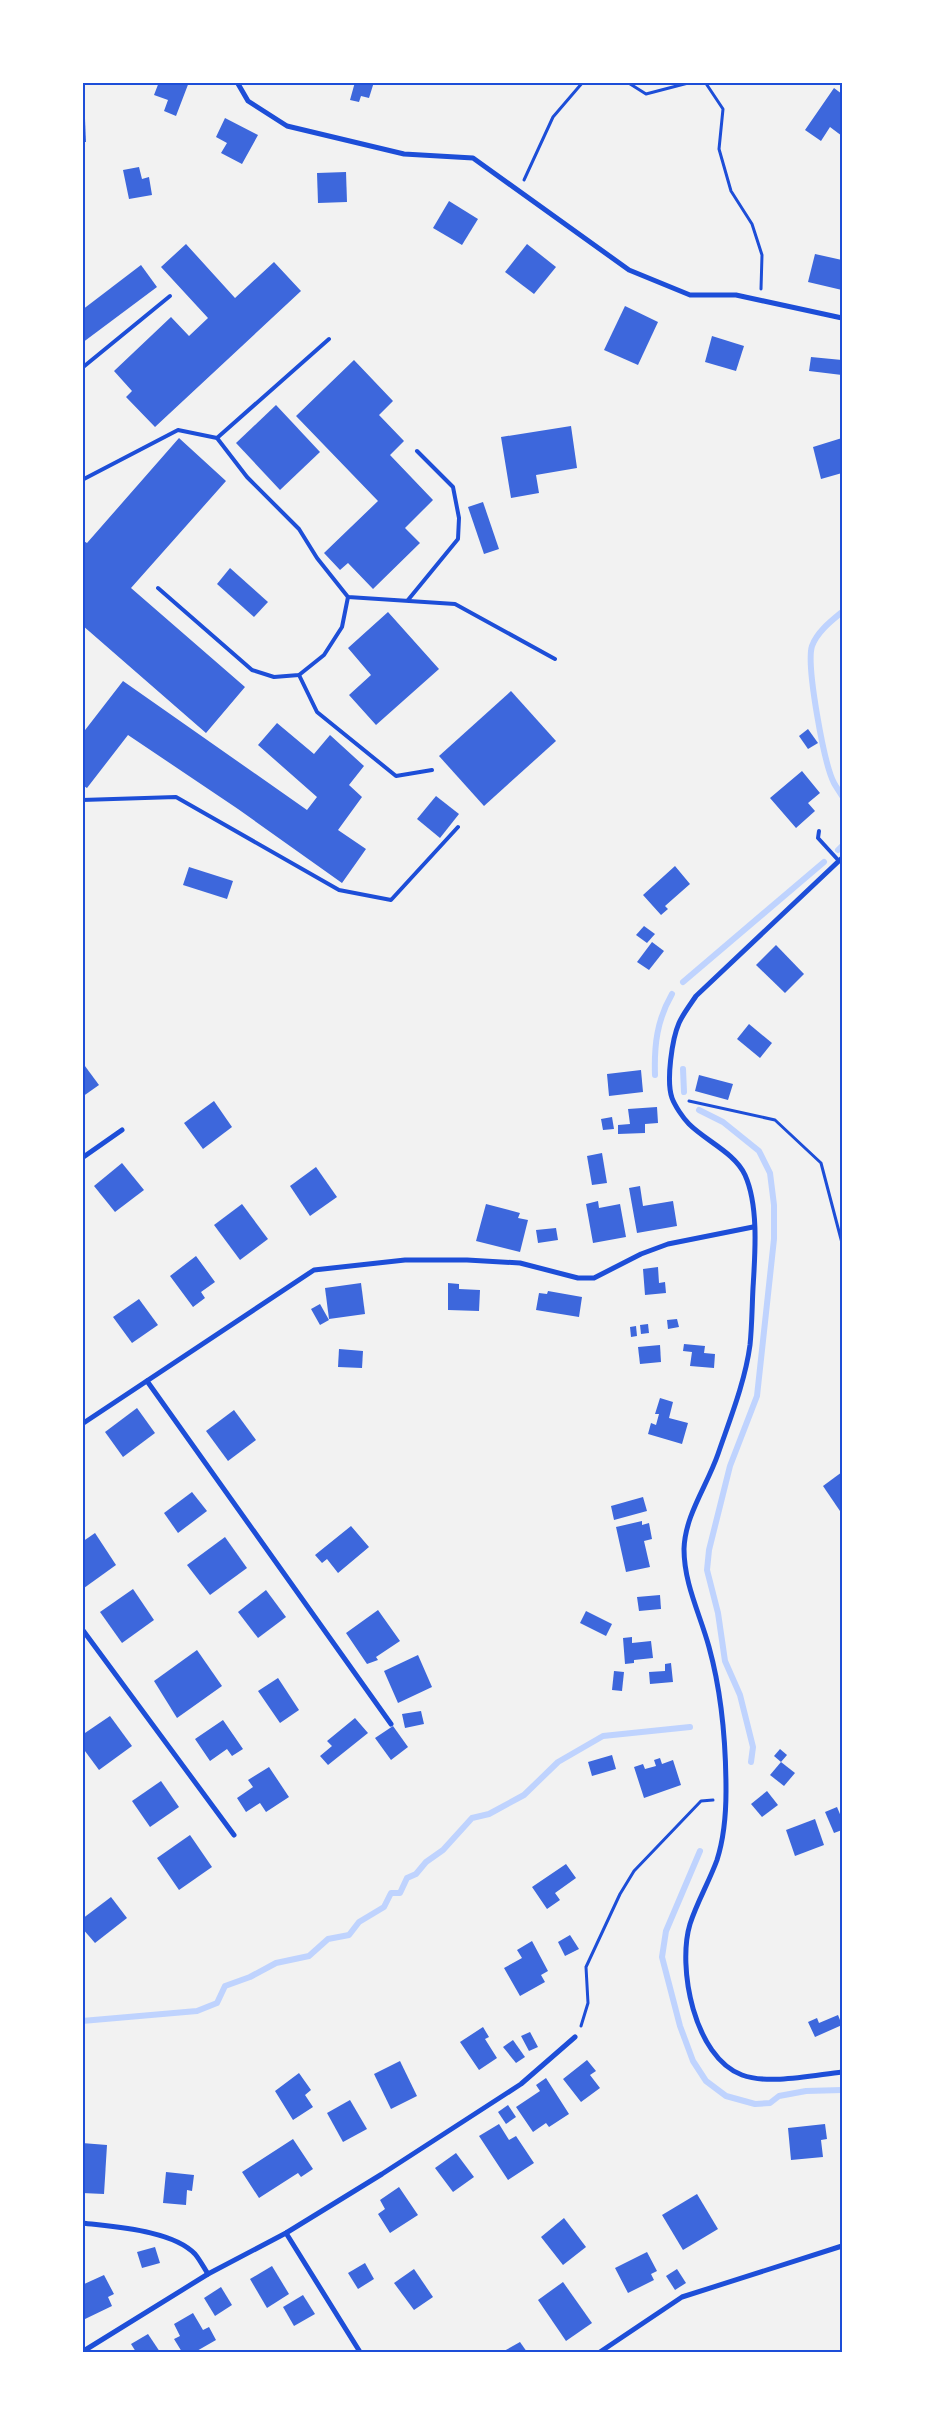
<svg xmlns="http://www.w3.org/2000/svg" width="925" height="2435" viewBox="0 0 925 2435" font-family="Lato,sans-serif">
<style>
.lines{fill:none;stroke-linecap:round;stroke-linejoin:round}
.stream{stroke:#bfd3fe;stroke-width:6}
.building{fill:#3d67dc}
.path{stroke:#1d4ed8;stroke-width:3}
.service{stroke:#1d4ed8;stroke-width:4}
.minor{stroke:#1d4ed8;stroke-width:5}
.neatline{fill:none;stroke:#1d4ed8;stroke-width:2}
</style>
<rect width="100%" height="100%" fill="#f2f2f2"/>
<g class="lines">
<g class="stream">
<path d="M842 612C831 621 817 632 812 646 806 665 824 764 834 783 836 787 840 792 842 796"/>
<path d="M838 850 842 846"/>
<path d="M683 982 824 862"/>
<path d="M683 1069 684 1092"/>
<path d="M655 1075C654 1045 657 1020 672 994"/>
<path d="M699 1110 723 1122 759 1151 770 1173 774 1205V1239L757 1396 730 1466 709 1550 707 1570 718 1613 725 1661 740 1695 753 1747 751 1762"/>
<path d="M700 1851 666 1931 662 1957 680 2026 693 2061 706 2081 726 2096 755 2104 770 2103 779 2096 806 2091 842 2090"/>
<path d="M82 2021 197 2011 217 2003 225 1986 250 1977 276 1963 309 1956 328 1939 349 1935 359 1922 384 1907 391 1893H400L407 1878 416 1874 426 1862 443 1850 472 1818 489 1814 524 1795 558 1762 603 1736 690 1727"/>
</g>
</g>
<g class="building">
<path d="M159 82H189L176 116 164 111 168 100 154 95Z"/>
<path d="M355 82H374L369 98 361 96 359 102 350 100Z"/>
<path d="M834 88 842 94V136L830 127 821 141 805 130Z"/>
<path d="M225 118 258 135 242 164 221 153 227 143 216 137Z"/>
<path d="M82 119H85L86 142H82Z"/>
<path d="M139 167 142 179 149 177 152 195 129 199 123 170Z"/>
<path d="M346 172 347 202 318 203 317 173Z"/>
<path d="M449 201 478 219 462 245 433 228Z"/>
<path d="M186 244 235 298 274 262 301 291 155 427 126 397 132 391 114 371 171 317 189 336 208 318 161 267Z"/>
<path d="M527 244 556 267 534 294 505 272Z"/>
<path d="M815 254 842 260V290L808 282Z"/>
<path d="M141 265 157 287 82 343V310Z"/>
<path d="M625 306 658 322 638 365 604 350Z"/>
<path d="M712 336 744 346 736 371 705 362Z"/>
<path d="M811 357 842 360V375L809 371Z"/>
<path d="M354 360 393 401 379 415 404 441 390 455 433 500 405 528 420 543 373 589 348 563 340 570 324 553 378 501 296 416Z"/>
<path d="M276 405 320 452 280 490 236 443Z"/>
<path d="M571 426 577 468 536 475 539 493 511 498 501 437Z"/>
<path d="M179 438 226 481 131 588 245 687 206 733 82 625V540L87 543Z"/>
<path d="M842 438V473L821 479 813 447Z"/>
<path d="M483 502 499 549 484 554 468 507Z"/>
<path d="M230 568 268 602 254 617 217 584Z"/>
<path d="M388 612 439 669 376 725 349 695 371 675 348 648Z"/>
<path d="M123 681 307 810 317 797 258 745 277 723 314 754 330 735 364 766 349 785 362 797 338 830 366 849 342 883 238 809 128 735 87 788 82 785V734Z"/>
<path d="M511 691 556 741 484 806 439 756Z"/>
<path d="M808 729 818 743 808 749 799 736Z"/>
<path d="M802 771 820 793 808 803 815 811 796 828 770 798Z"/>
<path d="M436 796 459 814 440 838 417 819Z"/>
<path d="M675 866 690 884 665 906 668 909 661 915 643 895Z"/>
<path d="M189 867 233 881 227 899 183 885Z"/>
<path d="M644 926 655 934 647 943 636 935Z"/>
<path d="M652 942 664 951 649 970 637 962Z"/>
<path d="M776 945 804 974 785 993 756 965Z"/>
<path d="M749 1024 772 1043 760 1058 737 1039Z"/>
<path d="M82 1062 99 1085 82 1097Z"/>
<path d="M641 1070 643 1092 609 1096 607 1074Z"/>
<path d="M699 1075 733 1084 728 1100 695 1091Z"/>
<path d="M214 1101 232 1127 203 1149 184 1123Z"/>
<path d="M657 1107 658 1123 645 1124V1133L618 1134V1125L630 1124 628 1109Z"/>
<path d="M612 1117 614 1129 603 1130 601 1119Z"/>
<path d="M602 1153 607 1183 592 1185 587 1156Z"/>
<path d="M122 1163 144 1190 115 1212 94 1186Z"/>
<path d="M316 1167 337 1197 310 1216 290 1186Z"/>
<path d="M640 1186 643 1206 673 1201 677 1226 637 1233 629 1188Z"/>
<path d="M598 1201 599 1208 620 1204 626 1237 593 1243 586 1204Z"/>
<path d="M242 1204 268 1239 240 1260 214 1225Z"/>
<path d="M486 1204 520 1213 518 1218 528 1220 520 1252 476 1241Z"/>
<path d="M556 1228 558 1240 538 1243 536 1230Z"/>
<path d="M196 1256 215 1282 201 1292 205 1298 193 1307 170 1276Z"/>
<path d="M658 1267 659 1283 665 1282 666 1293 645 1295 643 1269Z"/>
<path d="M361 1283 365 1314 329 1319 325 1288Z"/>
<path d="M448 1283 459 1284V1289L480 1290 479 1311 448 1310Z"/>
<path d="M548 1291 582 1297 579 1317 536 1310 539 1293 547 1294Z"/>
<path d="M139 1299 158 1325 132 1343 113 1317Z"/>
<path d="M320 1304 329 1320 320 1325 311 1309Z"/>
<path d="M677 1319 679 1327 668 1329 667 1320Z"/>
<path d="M648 1324 649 1333 641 1334 640 1325Z"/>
<path d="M636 1326 637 1336 631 1337 630 1327Z"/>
<path d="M684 1344 705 1346 704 1353 715 1354 714 1368 690 1366 692 1352 683 1351Z"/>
<path d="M660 1345 661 1362 640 1364 638 1347Z"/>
<path d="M339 1349 363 1351 362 1368 338 1367Z"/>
<path d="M660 1398 673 1402 669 1418 688 1423 682 1444 648 1434 651 1423 656 1425 659 1414H655Z"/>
<path d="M137 1408 155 1433 123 1457 105 1432Z"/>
<path d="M234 1410 256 1440 228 1461 206 1431Z"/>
<path d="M842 1472V1514L823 1486Z"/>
<path d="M192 1492 207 1511 178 1533 164 1513Z"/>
<path d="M643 1497 647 1511 614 1520 611 1506Z"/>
<path d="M642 1521V1525L649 1523 652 1539 644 1541 650 1567 626 1572 616 1527Z"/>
<path d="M351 1526 369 1547 338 1573 327 1559 322 1563 315 1555Z"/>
<path d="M95 1533 116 1565 84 1588 82 1542Z"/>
<path d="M225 1537 247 1568 210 1595 187 1565Z"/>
<path d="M133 1589 154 1620 122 1643 100 1612Z"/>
<path d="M266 1590 286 1617 258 1638 238 1612Z"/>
<path d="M660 1595 661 1609 639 1611 637 1597Z"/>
<path d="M378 1610 400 1641 376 1657 378 1660 367 1664 346 1633Z"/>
<path d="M586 1611 612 1624 606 1636 580 1623Z"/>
<path d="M632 1637V1643L651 1641 653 1658 634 1660V1663L625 1664 623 1638Z"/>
<path d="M197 1650 222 1686 177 1718 154 1681Z"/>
<path d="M418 1655 432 1687 398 1703 384 1671Z"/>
<path d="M671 1663 673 1682 650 1684 649 1672 665 1671V1664Z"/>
<path d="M614 1671 624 1672 622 1691 612 1690Z"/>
<path d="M278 1678 299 1710 280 1723 258 1691Z"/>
<path d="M421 1711 424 1724 405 1728 402 1714Z"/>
<path d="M110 1716 132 1746 99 1770 82 1747V1735Z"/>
<path d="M355 1718 368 1733 328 1765 320 1756 332 1746 327 1741Z"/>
<path d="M223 1720 243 1749 232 1756 227 1749 210 1761 195 1739Z"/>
<path d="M393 1726 408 1747 391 1760 375 1738Z"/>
<path d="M780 1749 787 1755 781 1762 774 1756Z"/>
<path d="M612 1755 616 1769 592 1776 588 1762Z"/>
<path d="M660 1758 662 1764 673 1760 681 1785 644 1798 634 1767 643 1764 645 1769 656 1766 654 1760Z"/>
<path d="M781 1762 795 1773 784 1786 770 1775Z"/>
<path d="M269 1767 289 1797 266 1812 260 1803 246 1812 237 1798 253 1787 248 1780Z"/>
<path d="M161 1781 179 1807 150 1827 132 1801Z"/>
<path d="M767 1791 778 1805 762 1817 751 1804Z"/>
<path d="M837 1807 842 1819V1830L834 1833 825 1812Z"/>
<path d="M815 1819 824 1845 795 1856 786 1830Z"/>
<path d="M190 1835 212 1867 179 1890 157 1858Z"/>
<path d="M566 1864 576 1878 555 1893 560 1900 547 1909 532 1887Z"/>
<path d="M111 1897 127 1918 95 1943 82 1928V1919Z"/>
<path d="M570 1935 579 1949 565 1956 558 1942Z"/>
<path d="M532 1941 548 1971 541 1975 545 1982 520 1996 504 1968 522 1958 517 1950Z"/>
<path d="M838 2015 842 2025 815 2037 808 2022 817 2018 819 2023Z"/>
<path d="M483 2027 489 2037 485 2039 497 2058 479 2070 460 2042Z"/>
<path d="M530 2032 538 2047 529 2051 521 2036Z"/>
<path d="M513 2040 525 2057 516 2063 503 2047Z"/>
<path d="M587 2060 596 2071 590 2075 600 2088 581 2102 563 2079Z"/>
<path d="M400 2061 417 2096 391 2109 374 2074Z"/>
<path d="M299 2073 311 2090 305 2095 313 2107 293 2120 275 2091Z"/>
<path d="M546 2078 569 2114 549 2127 546 2123 533 2132 516 2107 540 2091 536 2085Z"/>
<path d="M350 2100 367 2129 343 2142 327 2113Z"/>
<path d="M508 2105 516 2117 506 2124 498 2112Z"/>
<path d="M499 2124 509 2140 516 2136 534 2163 508 2180 479 2136Z"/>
<path d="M825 2124 827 2139 821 2140 823 2157 791 2160 788 2128Z"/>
<path d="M293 2139 313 2169 301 2177 298 2173 259 2198 242 2172Z"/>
<path d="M82 2143 107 2145 104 2194 82 2193Z"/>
<path d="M456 2153 474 2177 453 2192 435 2168Z"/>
<path d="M166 2172 194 2175 192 2191 187 2190 186 2205 163 2203Z"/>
<path d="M399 2187 418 2215 390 2233 378 2214 385 2209 380 2200Z"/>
<path d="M697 2194 718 2229 683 2250 662 2215Z"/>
<path d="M564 2218 586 2247 563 2265 541 2237Z"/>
<path d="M155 2247 160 2263 142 2268 137 2252Z"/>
<path d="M647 2252 657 2271 651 2274 654 2280 628 2293 615 2268Z"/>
<path d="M365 2263 374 2279 358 2289 348 2273Z"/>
<path d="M272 2266 289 2294 267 2308 250 2279Z"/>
<path d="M414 2269 433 2297 414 2310 394 2283Z"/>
<path d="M677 2269 686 2283 675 2290 666 2276Z"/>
<path d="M104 2275 114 2294 108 2297 112 2306 83 2320 82 2285Z"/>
<path d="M563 2282 592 2323 566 2341 538 2300Z"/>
<path d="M221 2287 232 2305 215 2316 204 2298Z"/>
<path d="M303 2295 315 2314 294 2326 283 2307Z"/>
<path d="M193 2313 203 2330 209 2327 216 2340 195 2352H182L174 2339 180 2336 174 2324Z"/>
<path d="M148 2334 160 2352H136L131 2344Z"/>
<path d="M520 2342 527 2352H504V2351Z"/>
</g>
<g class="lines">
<g class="path">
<path d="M627 82 646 94 692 82"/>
<path d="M705 82 723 109 719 149 731 191 752 224 762 255 761 289"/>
<path d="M524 180 553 117 583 82"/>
<path d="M689 1101 775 1120 821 1163 842 1243"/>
<path d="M581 2026 588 2003 586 1967 620 1894 634 1871 701 1801 713 1800"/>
</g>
<g class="service">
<path d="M82 368 170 296"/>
<path d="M217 438 329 339"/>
<path d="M82 480 178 430 217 438 247 477 299 529 317 558 348 597 455 604 555 659"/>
<path d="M158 588 252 670 274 677 299 675 324 655 342 627 348 597"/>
<path d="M408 600 458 539 459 518 453 487 417 451"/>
<path d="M299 675 317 712 396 776 432 770"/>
<path d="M82 800 176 797 339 890 391 900 458 827"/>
<path d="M819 831 818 838 839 861"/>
</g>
<g class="minor">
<path d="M237 82 248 101 287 126 404 154 473 158 629 270 690 295H736L842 318"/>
<path d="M842 858 696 996C690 1005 683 1014 679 1023 672 1039 666 1081 672 1098 675 1106 683 1118 689 1124 706 1141 735 1153 745 1175 759 1206 755 1255 753 1288 752 1307 752 1326 750 1345 745 1382 730 1419 718 1454 707 1486 685 1515 684 1549 684 1584 700 1614 709 1647 722 1694 726 1743 726 1791 726 1814 724 1838 717 1860 709 1882 697 1902 690 1924 677 1967 694 2057 742 2075 768 2085 814 2075 842 2072"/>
<path d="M82 1158 122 1130"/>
<path d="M147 1381 391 1724"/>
<path d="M82 1424 314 1270 405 1260H467L520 1263 578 1278H594L641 1254 668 1244 753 1227"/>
<path d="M82 1629 234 1835"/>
<path d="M82 2223C114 2227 172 2230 195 2254 200 2260 204 2268 208 2274"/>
<path d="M286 2233 360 2352"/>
<path d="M82 2352 208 2274 286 2233 382 2174 521 2084 575 2037"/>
<path d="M600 2352 682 2297 842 2246"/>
</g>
</g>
<rect width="925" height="2435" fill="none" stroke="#ffffff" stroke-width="168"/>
<rect x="84" y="84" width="757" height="2267" class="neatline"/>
</svg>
